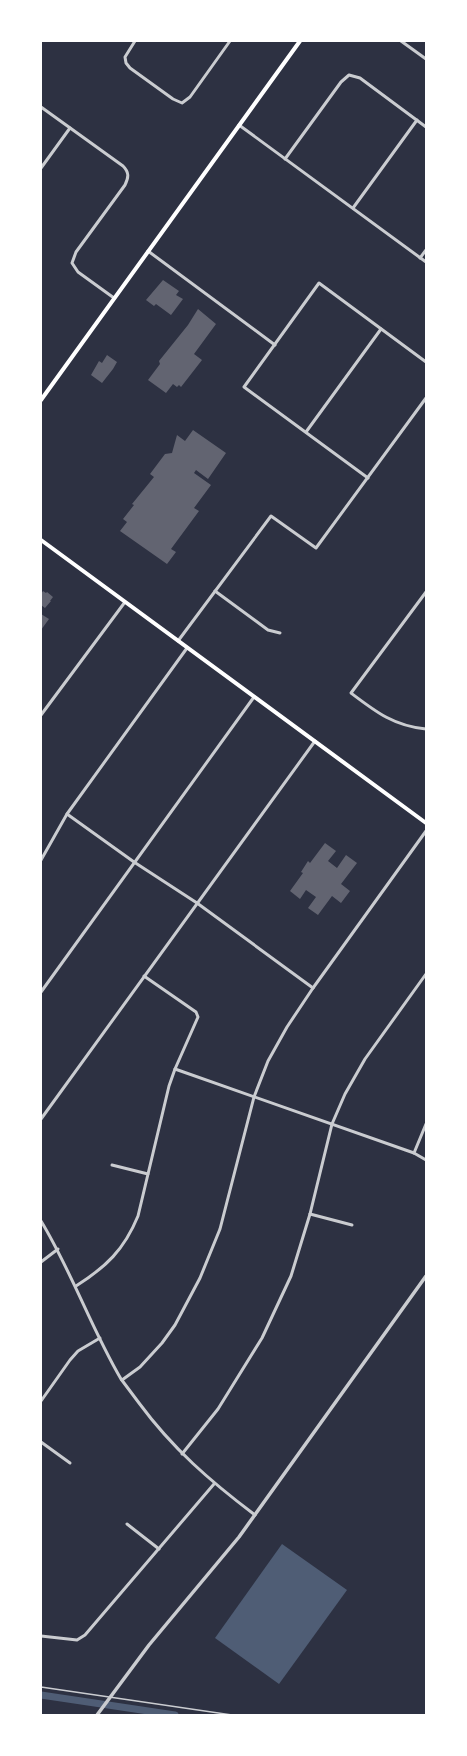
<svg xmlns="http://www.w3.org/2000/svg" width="467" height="1756" viewBox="0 0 467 1756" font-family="Raleway,sans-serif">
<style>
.water{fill:#4f5d75}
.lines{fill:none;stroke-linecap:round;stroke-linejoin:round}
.canal{stroke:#4f5d75;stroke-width:7}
.building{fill:#626471}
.service{stroke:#caccd0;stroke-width:1.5}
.minor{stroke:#caccd0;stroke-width:3}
.tertiary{stroke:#caccd0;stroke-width:3.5}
.secondary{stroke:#fff;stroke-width:4}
</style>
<rect width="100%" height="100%" fill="#2d3142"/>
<path class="water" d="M282 1544 347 1590 279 1684 215 1638Z"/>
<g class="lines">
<path class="canal" d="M41 1695 175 1715"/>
</g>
<g class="building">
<path d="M163 280 179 291 176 295 183 299 171 315 156 304 154 306 146 300Z"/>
<path d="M198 309 216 324 194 354 202 360 181 387 179 385 177 387 173 384 166 393 148 380 160 364 159 361 188 325Z"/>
<path d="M107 355 117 362 113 369 102 383 91 375 99 361 102 363Z"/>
<path d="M193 430 226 453 208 479 196 470 194 473 211 485 194 508 199 511 171 549 176 552 167 564 120 531 127 522 123 519 134 505 132 504 154 477 150 474 165 454 172 453 177 435 185 441Z"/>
<path d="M43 591 46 593 47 592 53 597 50 601H51L45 608 41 605V594Z"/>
<path d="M41 614 49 619 41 630Z"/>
<path d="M325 843 336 851 328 861 337 868 346 855 357 863 341 884 350 891 341 903 332 896 318 915 308 908 316 897 306 890 300 899 290 891 303 873 301 872 308 861 310 863Z"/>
</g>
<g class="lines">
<path class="service" d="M41 1687 232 1715"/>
<g class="minor">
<path d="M135 41 125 57 126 63 130 68 173 99 182 103 190 97 230 41"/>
<path d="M401 41 426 59"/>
<path d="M41 107 123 166C129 172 129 177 125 185L76 252 72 263 78 272 114 298"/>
<path d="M239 125 426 262"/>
<path d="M285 159 341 82 349 75 360 78 426 127"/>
<path d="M41 168 70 128"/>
<path d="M353 208 417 120"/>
<path d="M148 251 275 345"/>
<path d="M420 258 426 250"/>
<path d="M306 432 381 329"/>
<path d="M368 478 244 387 319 283 426 362"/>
<path d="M215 591 268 630 280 633"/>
<path d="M426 592 351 693C376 712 394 726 426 729"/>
<path d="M178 641 271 516 316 548 426 398"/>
<path d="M41 715 125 602"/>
<path d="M67 814 134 862 197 903 313 988"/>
<path d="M41 860 67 814 187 648"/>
<path d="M41 992 254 697"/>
<path d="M175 1069 414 1153 426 1160"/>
<path d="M41 1119 315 741"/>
<path d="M414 1153 426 1124"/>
<path d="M112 1165 148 1174"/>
<path d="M310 1214 352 1225"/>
<path d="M41 1221C72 1272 91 1328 121 1379 127 1387 133 1395 139 1403 173 1449 210 1481 255 1515"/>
<path d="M41 1262 58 1249"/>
<path d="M76 1286C106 1267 124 1250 138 1216L169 1086 175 1069 198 1017 196 1012 144 976"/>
<path d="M122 1380 140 1367 162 1343 175 1325 200 1278 220 1229 254 1097 268 1061 287 1027 313 988 426 831"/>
<path d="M41 1401 70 1360 78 1351 100 1338"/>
<path d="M41 1442 70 1463"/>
<path d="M182 1454 218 1409 262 1338 291 1276 310 1214 332 1124 345 1094 365 1059 426 974"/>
<path d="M127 1524 159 1549"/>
<path d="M41 1636 77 1640 85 1635 214 1484"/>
</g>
<path class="tertiary" d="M97 1715 149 1645 239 1537 426 1276"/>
<g class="secondary">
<path d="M41 400 300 41"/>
<path d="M41 540 426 823"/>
</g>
</g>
<rect width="467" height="1756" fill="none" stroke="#ffffff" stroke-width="84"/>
</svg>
